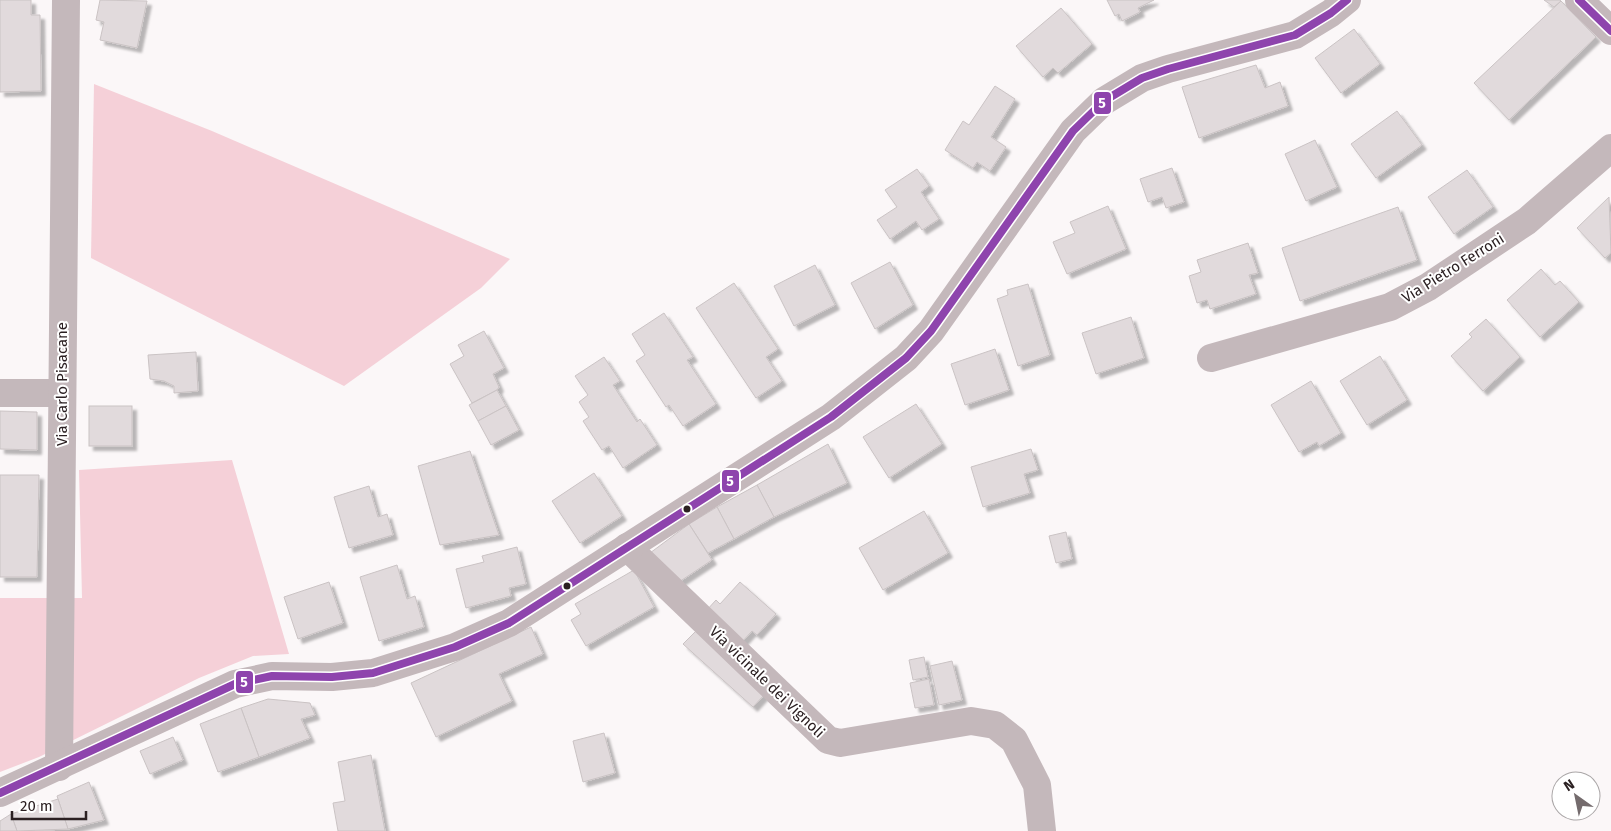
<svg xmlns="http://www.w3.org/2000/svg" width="1611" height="831" viewBox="0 0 1611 831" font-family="'Fira Sans',sans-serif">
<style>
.green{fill:#f5d0d8}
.building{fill:#e1dadc;stroke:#cac3c4;filter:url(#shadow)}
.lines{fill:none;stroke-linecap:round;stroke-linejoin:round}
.minor{stroke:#c4b8bb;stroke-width:28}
.bus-1-casing{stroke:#fff;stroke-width:11}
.bus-1{stroke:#8e44ad;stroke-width:8}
.bus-dot{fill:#2b2022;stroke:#fff;stroke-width:2}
.labels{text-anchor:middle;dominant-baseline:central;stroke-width:4;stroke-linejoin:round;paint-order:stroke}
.street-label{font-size:15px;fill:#2b2022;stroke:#fff}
.line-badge{stroke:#fff;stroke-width:2}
.badge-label{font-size:14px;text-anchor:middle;font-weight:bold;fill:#fff}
</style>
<defs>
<filter id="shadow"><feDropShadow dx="4.5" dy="4.5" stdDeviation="1" flood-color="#0004"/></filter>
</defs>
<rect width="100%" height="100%" fill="#fbf7f8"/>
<g class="green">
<path d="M94 84 212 131 510 259 481 288 344 386 91 258Z"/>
<path d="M232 460 289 654 253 656 199 678 39 757 0 772V598H82L79 470Z"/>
</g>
<g class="building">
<path d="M0 0H31V15H40L41 91 0 92Z"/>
<path d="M100 0 147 1 137 48 100 40 104 22 96 20Z"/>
<path d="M1107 0H1154L1138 8 1140 12 1122 21 1119 14 1115 16Z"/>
<path d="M1544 0H1560L1561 1 1554 7Z"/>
<path d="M1561 1 1596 37 1509 120 1474 83Z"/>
<path d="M1061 8 1092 44 1058 73 1053 68 1043 77 1016 46Z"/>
<path d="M1354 29 1380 64 1341 93 1315 58Z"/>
<path d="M1256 65 1265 88 1280 82 1288 106 1199 138 1182 87Z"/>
<path d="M995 86 1015 99 991 137 1006 147 990 171 977 162 973 168 945 150 963 121 969 125Z"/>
<path d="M1397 111 1422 145 1376 178 1351 144Z"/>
<path d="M1315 140 1337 187 1306 201 1285 154Z"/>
<path d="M1172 168 1184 202 1166 208 1162 197 1148 202 1140 179Z"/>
<path d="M917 169 929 186 921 192 939 219 922 230 916 221 890 239 877 220 897 207 885 190Z"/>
<path d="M1467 170 1493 207 1454 234 1428 197Z"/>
<path d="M1609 197 1611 253 1605 258 1577 228Z"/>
<path d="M1108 206 1126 249 1067 274 1053 242 1075 233 1070 222Z"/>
<path d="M1398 207 1417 260 1300 301 1282 248Z"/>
<path d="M1248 243 1258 273 1249 275 1256 294 1210 309 1207 300 1197 303 1189 276 1201 272 1197 260Z"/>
<path d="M890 262 913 305 875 329 851 283Z"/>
<path d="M815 265 835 305 794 326 774 286Z"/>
<path d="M1541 269 1555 285 1560 281 1579 302 1540 337 1507 300Z"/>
<path d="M734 283 778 349 766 357 782 381 756 398 696 308Z"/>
<path d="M1028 284 1050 355 1018 366 997 299 1008 295 1007 290Z"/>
<path d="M664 313 693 357 687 360 716 404 683 426 669 405 666 407 636 361 645 355 632 334Z"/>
<path d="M1131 317 1144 358 1096 374 1082 333Z"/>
<path d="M1486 319 1520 357 1483 391 1451 356 1472 337 1469 334Z"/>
<path d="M484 331 504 368 493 374 499 387 497 390 472 403 450 364 464 356 458 345Z"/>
<path d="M995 349 1009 390 965 405 951 364Z"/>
<path d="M196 352 198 391 174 393V386L164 381 150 379 148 355Z"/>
<path d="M1380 356 1407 400 1367 425 1340 381Z"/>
<path d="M604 357 620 381 613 385 637 422 640 419 657 445 623 468 609 446 602 450 583 421 589 417 579 402 588 395 575 376Z"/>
<path d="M1311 381 1341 433 1319 446 1317 442 1299 452 1271 405Z"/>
<path d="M497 390 506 406 478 421 469 405Z"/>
<path d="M916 404 942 444 889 478 863 437Z"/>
<rect x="89" y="406" width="43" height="40"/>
<path d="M506 406 519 430 491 445 478 421Z"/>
<path d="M0 411 37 412V450L0 449Z"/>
<path d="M828 444 847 483 774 517 757 485Z"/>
<path d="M1031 449 1038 470 1024 474 1030 493 983 507 971 467Z"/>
<path d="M470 451 499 535 440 545 418 466Z"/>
<path d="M594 473 622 516 580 543 552 501Z"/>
<path d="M0 475H39L37 577H0Z"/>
<path d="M757 485 774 517 734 539 717 507Z"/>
<path d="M369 486 378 517 387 514 393 535 349 548 334 497Z"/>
<path d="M717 507 734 539 708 553 689 524Z"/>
<path d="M924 511 948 553 883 590 859 548Z"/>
<path d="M689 524 712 560 679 582 650 553Z"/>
<path d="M1066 532 1072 559 1056 563 1049 536Z"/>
<path d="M517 547 526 584 509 588 511 596 466 608 456 569 484 562 482 556Z"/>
<path d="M397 565 407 599 415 596 424 627 379 641 360 577Z"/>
<path d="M634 570 654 607 586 646 571 620 581 614 575 604Z"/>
<path d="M329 582 343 623 298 639 284 597Z"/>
<path d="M740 582 776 614 757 635 752 631 741 643 706 611 716 600 720 604Z"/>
<path d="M531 627 543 654 499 674 512 701 436 737 411 683Z"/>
<path d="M696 631 765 694 753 707 683 644Z"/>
<path d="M924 657 928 677 913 680 909 660Z"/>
<path d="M952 661 962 700 939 705 930 666Z"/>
<path d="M929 679 934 705 915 708 910 683Z"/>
<path d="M268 699 310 703 315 715 301 719 310 738 259 757 241 708Z"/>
<path d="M241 708 259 757 218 772 200 724Z"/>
<path d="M604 733 615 773 583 782 573 741Z"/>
<path d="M173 737 183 760 150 774 140 751Z"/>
<path d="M371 755 385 831H338L333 803 345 801 338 762Z"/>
<path d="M89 782 104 820 68 829 57 796Z"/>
<path d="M58 799 68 829 17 831 11 814Z"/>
<path d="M11 814 17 831H0V821Z"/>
</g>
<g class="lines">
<g class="minor">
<path d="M1579 0 1611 31"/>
<path d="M1211 358 1390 307 1428 287 1527 221 1611 148"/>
<path d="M0 393H62"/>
<path d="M627 547 828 740 840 743 971 721 995 725 1014 740 1037 785 1042 831"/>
<path d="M59 767 66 0"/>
<path d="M0 793 235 684 272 676 332 677 373 673 455 647 509 623 831 417 906 358 931 331 1073 131 1104 101 1142 78 1168 69 1295 35 1331 13 1347 0"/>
</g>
<g class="bus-1-casing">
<g id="bus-1">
<path d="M1579 0 1611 31"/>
<path d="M0 793 235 684 272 676 332 677 373 673 455 647 509 623 831 417 906 358 931 331 1073 131 1104 101 1142 78 1168 69 1295 35 1331 13 1347 0"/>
</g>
</g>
<use href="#bus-1" class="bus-1"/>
</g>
<g class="bus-dot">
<circle cx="687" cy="509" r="4.5"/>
<circle cx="567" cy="586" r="4.5"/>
</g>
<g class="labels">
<g class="street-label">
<text transform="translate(1453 268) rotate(-32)">Via Pietro Ferroni</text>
<text transform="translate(62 384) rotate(-90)">Via Carlo Pisacane</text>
<text transform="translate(767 682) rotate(44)">Via vicinale dei Vignoli</text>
</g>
</g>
<g class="line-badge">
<rect x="1093" y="91" width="19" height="24" rx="5" fill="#8e44ad"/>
<rect x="721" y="469" width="19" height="24" rx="5" fill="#8e44ad"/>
<rect x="235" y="670" width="19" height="24" rx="5" fill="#8e44ad"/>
</g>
<g class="badge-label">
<text x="1102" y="108">5</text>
<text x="730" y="486">5</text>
<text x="244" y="687">5</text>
</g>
<g transform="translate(1576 796) rotate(327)"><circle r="24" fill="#ffffff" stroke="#aaa6a7"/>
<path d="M0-4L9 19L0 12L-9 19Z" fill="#746b6d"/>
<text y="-8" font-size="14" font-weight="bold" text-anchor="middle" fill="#2b2022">N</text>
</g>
<path d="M12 811v8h74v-8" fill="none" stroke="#2b2022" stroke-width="2.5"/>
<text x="20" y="811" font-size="15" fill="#2b2022" stroke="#ffffff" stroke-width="4" paint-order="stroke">20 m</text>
</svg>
